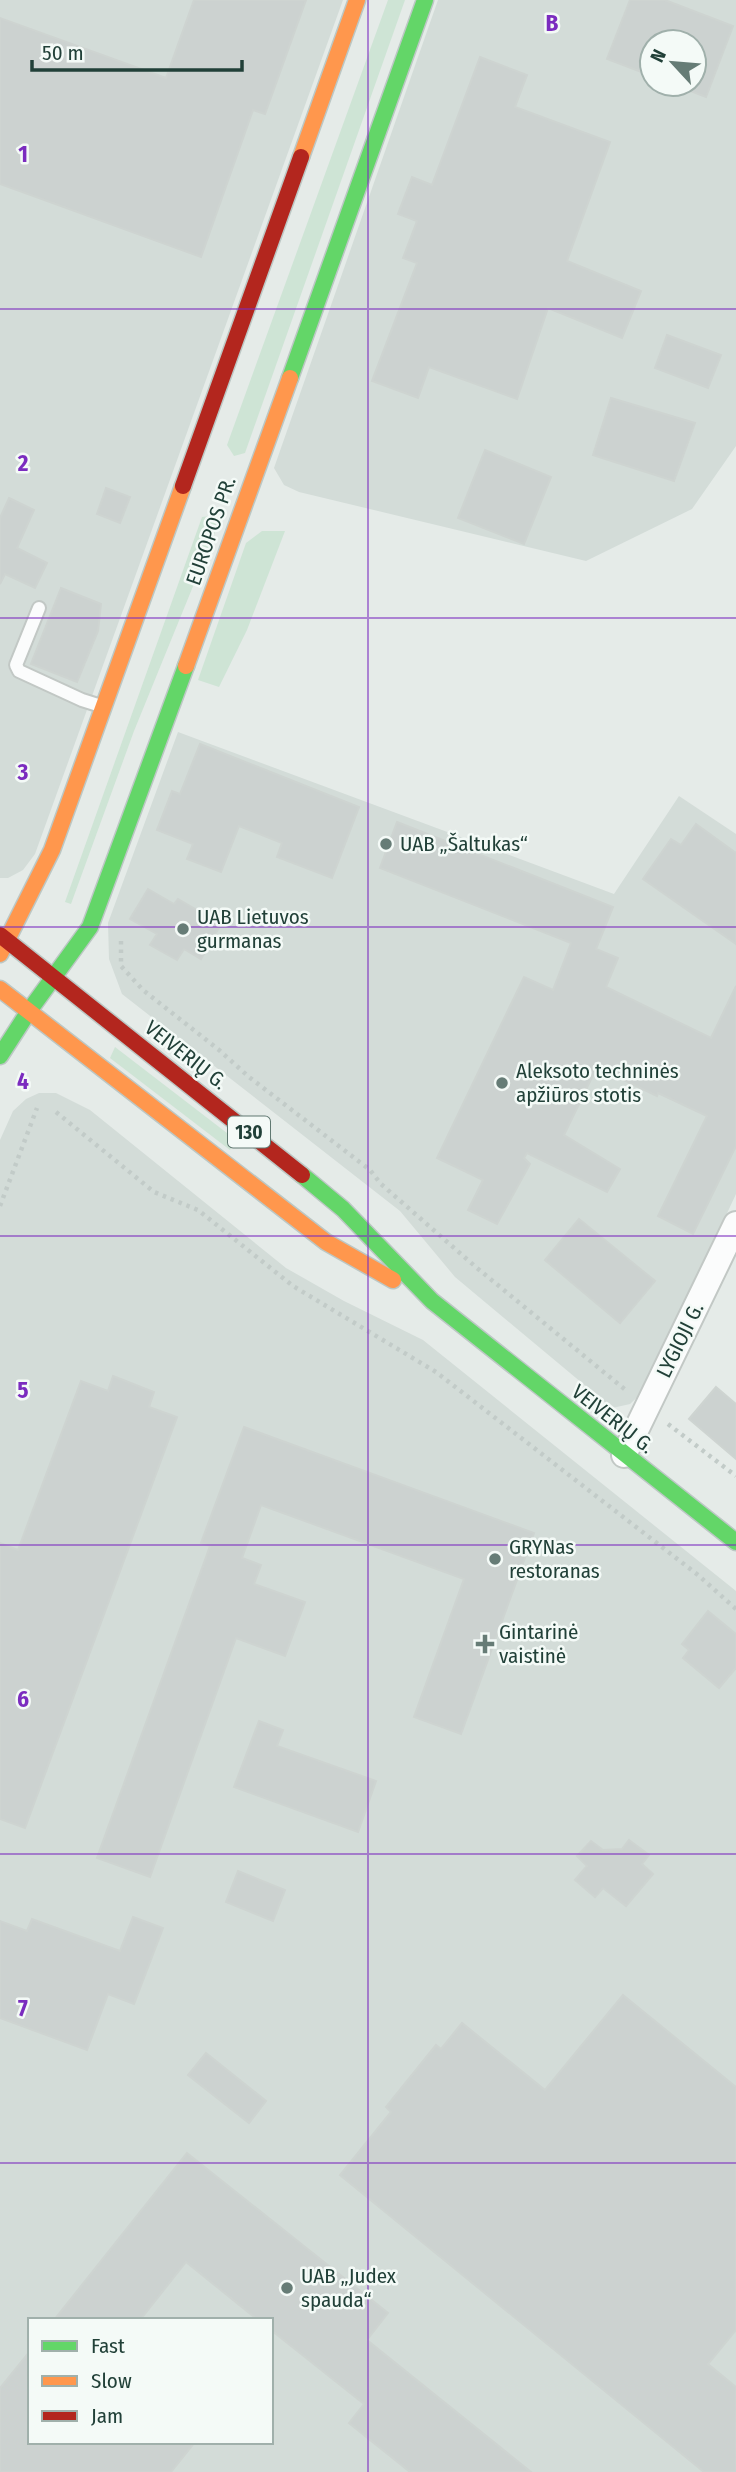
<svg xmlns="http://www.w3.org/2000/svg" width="736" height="2472" viewBox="0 0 736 2472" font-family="'Fira Sans Condensed',sans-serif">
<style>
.built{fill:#d3dcd8;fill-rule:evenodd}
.green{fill:#cee4d5}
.building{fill:#ccd2d0;stroke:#ced4d1;stroke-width:2}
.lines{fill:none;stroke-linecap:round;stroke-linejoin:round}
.lane-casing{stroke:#c2c8c5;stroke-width:16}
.street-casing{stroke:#c2c8c5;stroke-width:28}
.fast-casing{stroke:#bcc7c4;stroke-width:19}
.slow-casing{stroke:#bcc7c4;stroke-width:19}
.jam-casing{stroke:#bcc7c4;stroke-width:19}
.path{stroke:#c2cbc8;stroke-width:4.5;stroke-dasharray:3.5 5;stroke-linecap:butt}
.lane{stroke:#fbfcfc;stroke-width:12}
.street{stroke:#fbfcfc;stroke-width:24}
.fast{stroke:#63d668;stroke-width:16}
.slow{stroke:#ff974d;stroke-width:16}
.jam{stroke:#b3261e;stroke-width:16}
.grid{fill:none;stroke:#7b2cbf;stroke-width:2;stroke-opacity:0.55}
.poi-dot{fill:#667c76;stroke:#f4faf7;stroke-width:2.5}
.labels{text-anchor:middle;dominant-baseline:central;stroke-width:5;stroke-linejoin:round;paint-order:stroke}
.shield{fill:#f4faf7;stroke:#607871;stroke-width:2}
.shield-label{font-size:19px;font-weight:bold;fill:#214038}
.street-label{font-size:21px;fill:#214038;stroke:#f4faf7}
.poi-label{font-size:21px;fill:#214038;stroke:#f4faf7;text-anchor:start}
.grid-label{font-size:23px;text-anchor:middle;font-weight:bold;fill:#7b2cbf;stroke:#f4faf7;stroke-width:5;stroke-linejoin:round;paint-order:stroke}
</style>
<rect width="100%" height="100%" fill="#e5ebe8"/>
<g class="built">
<path d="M0 0H343L35 854 23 870 8 878H0Z"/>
<path d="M438 0H736V446L692 509 586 561 299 492 284 485 274 468ZM652 42H694V84H652Z"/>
<path d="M178 732 614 894 679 796 736 834V1194L644 1391 630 1404 612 1408 455 1277 400 1211 122 994 109 959 108 923Z"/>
<path d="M39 1093H56L90 1110 286 1268 344 1301 423 1340 736 1591V2472H0V1140L13 1111 26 1099ZM30 2320H271V2442H30Z"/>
</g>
<g class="green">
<path d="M388 0H405L245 453 234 456 227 445Z"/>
<path d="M211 516 218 525 134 731 71 904 65 902 202 517Z"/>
<path d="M262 531H285L247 630 219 687 198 680 246 543Z"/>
<path d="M115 1047 236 1140 230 1150 110 1058Z"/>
</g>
<g class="building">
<path d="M194 0H306L265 114 253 110 201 257 0 184V18L166 78Z"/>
<path d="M630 0H665L733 26 706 97 672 84H694V42H652V76L607 59Z"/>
<path d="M480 57 527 75 515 107 610 142 567 261 641 291 622 338 548 308 517 399 429 367 418 398 372 381 417 263 403 258 417 221 398 214 412 177 432 185Z"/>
<path d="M667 335 721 355 708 388 655 368Z"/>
<path d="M611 398 695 423 674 481 593 455Z"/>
<path d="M485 450 551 477 524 544 458 518Z"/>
<path d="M106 488 130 497 120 523 97 514Z"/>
<path d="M9 498 34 510 17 548 47 563 35 588 5 574 0 584V518Z"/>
<path d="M61 588 101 604 98 631 77 682 31 664Z"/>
<path d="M200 744 359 807 332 878 277 857 282 843 239 826 221 872 187 859 193 844 157 830 172 791 180 794Z"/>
<path d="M397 822 613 907 596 949 618 958 606 987 711 1038 736 986V1146L693 1234 658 1216 707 1116 658 1093 657 1096 597 1067 564 1135 620 1169 607 1192 527 1153 524 1158 530 1164 497 1224 468 1210 483 1180 437 1158 524 977 553 990 571 943 380 868Z"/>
<path d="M696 824 736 853V944L643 879 671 839 681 845Z"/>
<path d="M148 889 174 904 178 899 221 924 201 959 184 949 177 960 150 945 157 934 130 919Z"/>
<path d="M579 1219 655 1281 620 1323 545 1260Z"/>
<path d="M113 1376 154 1392 149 1407 177 1417 25 1828 0 1819V1543L18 1550 81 1381 108 1391Z"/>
<path d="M716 1387 736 1404V1459L689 1419Z"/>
<path d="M244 1427 534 1533 461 1734 414 1717 464 1579 261 1505 242 1558 261 1565 254 1584 305 1602 285 1656 236 1638 150 1877 97 1858 210 1546 201 1543Z"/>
<path d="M708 1611 736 1634V1668L719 1688 683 1658 689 1650 682 1644Z"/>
<path d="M259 1721 283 1730 277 1746 376 1781 358 1832 234 1787Z"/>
<path d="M629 1840 649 1855 642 1864 653 1874 626 1906 603 1888 595 1897 575 1880 587 1866 577 1856 591 1841 603 1850 622 1849Z"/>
<path d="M238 1871 285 1890 273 1921 226 1902Z"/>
<path d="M133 1917 163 1928 134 2004 108 1994 87 2050 0 2018V1921L27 1931 32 1919 120 1951Z"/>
<path d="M623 1995 736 2087V2330L708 2364 736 2387V2472H704L340 2175 391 2112 386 2107 436 2045 441 2049 462 2023 545 2090Z"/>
<path d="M206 2053 266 2101 249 2123 188 2075Z"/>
<path d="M187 2153 388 2313 367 2340 531 2472H410L349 2423 364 2404 271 2330V2320H258L186 2262 140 2320H54Z"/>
<path d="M30 2351V2442H195L171 2472H0V2388Z"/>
</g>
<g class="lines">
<g class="lane-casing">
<path id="lane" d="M39 608 16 665 19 671 82 700 101 706"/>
</g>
<g class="street-casing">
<path id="street" d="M624 1455 736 1224"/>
</g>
<g class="fast-casing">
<g id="fast">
<path d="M290 378 425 0"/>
<path d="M0 1056 29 1011 90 927 186 666"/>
<path d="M302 1175 343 1209 432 1301 736 1542"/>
</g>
</g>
<g class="slow-casing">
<g id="slow">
<path d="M301 157 357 0"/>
<path d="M186 666 290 378"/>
<path d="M0 954 52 850 183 486"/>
<path d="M0 989 326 1242 393 1280"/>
</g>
</g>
<g class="jam-casing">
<g id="jam">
<path d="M183 486 301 157"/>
<path d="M0 935 302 1175"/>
</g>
</g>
<g class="path">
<path d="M121 941V966L143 990 219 1050 249 1077 370 1170 381 1184 477 1268 628 1392"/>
<path d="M56 1112 154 1192 198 1210 293 1286 436 1372 698 1575 736 1609"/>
<path d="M0 1206 37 1108"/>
<path d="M668 1424 736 1476"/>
</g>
<use href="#lane" class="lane"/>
<use href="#street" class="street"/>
<use href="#fast" class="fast"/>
<use href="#slow" class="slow"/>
<use href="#jam" class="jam"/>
</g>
<path class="grid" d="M368 0V2472M0 309H736M0 618H736M0 927H736M0 1236H736M0 1545H736M0 1854H736M0 2163H736"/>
<g class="poi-dot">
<circle cx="386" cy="844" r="7"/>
<circle cx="183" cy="929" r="7"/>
<circle cx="502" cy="1083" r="7"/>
<circle cx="495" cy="1559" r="7"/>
<path d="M481.5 1633.5h7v7h7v7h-7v7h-7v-7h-7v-7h7z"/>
<circle cx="287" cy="2288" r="7"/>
</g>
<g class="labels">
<rect class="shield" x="228" y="1116.5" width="42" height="31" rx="5"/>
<g class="shield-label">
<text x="249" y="1132">130</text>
</g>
<g class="street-label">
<text transform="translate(211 531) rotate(-71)">EUROPOS PR.</text>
<text transform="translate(186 1055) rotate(38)">VEIVERIŲ G.</text>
<text transform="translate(680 1340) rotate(-64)">LYGIOJI G.</text>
<text transform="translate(613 1419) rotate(38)">VEIVERIŲ G.</text>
</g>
<g class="poi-label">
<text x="400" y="844">UAB „Šaltukas“</text>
<text x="197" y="917">UAB Lietuvos<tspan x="197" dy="24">gurmanas</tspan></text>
<text x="516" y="1071">Aleksoto techninės<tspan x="516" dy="24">apžiūros stotis</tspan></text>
<text x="509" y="1547">GRYNas<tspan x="509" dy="24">restoranas</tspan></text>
<text x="499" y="1632">Gintarinė<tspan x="499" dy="24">vaistinė</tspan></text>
<text x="301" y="2276">UAB „Judex<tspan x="301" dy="24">spauda“</tspan></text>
</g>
</g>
<g class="grid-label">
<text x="552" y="31">B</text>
<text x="23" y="162">1</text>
<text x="23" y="471">2</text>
<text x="23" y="780">3</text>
<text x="23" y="1089">4</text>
<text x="23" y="1398">5</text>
<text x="23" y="1707">6</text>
<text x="23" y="2016">7</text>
</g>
<rect x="28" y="2318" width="245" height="126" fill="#f4faf7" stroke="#a0b0ab" stroke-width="2"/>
<rect x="42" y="2341" width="35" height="10" fill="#63d668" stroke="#a0b0ab" stroke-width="2"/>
<text x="91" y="2353" font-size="21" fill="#214038">Fast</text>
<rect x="42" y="2376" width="35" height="10" fill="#ff974d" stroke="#a0b0ab" stroke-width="2"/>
<text x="91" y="2388" font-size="21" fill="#214038">Slow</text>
<rect x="42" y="2411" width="35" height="10" fill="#b3261e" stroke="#a0b0ab" stroke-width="2"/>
<text x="91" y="2423" font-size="21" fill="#214038">Jam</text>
<g transform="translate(673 63) rotate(296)"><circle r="33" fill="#f4faf7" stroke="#a0b0ab" stroke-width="2"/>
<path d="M0-5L12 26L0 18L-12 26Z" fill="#667c76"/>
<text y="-10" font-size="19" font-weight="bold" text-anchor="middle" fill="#214038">N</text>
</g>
<path d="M32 60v10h210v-10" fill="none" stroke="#214038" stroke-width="3.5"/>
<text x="42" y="60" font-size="21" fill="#214038" stroke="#f4faf7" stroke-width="5" paint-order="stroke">50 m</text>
</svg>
